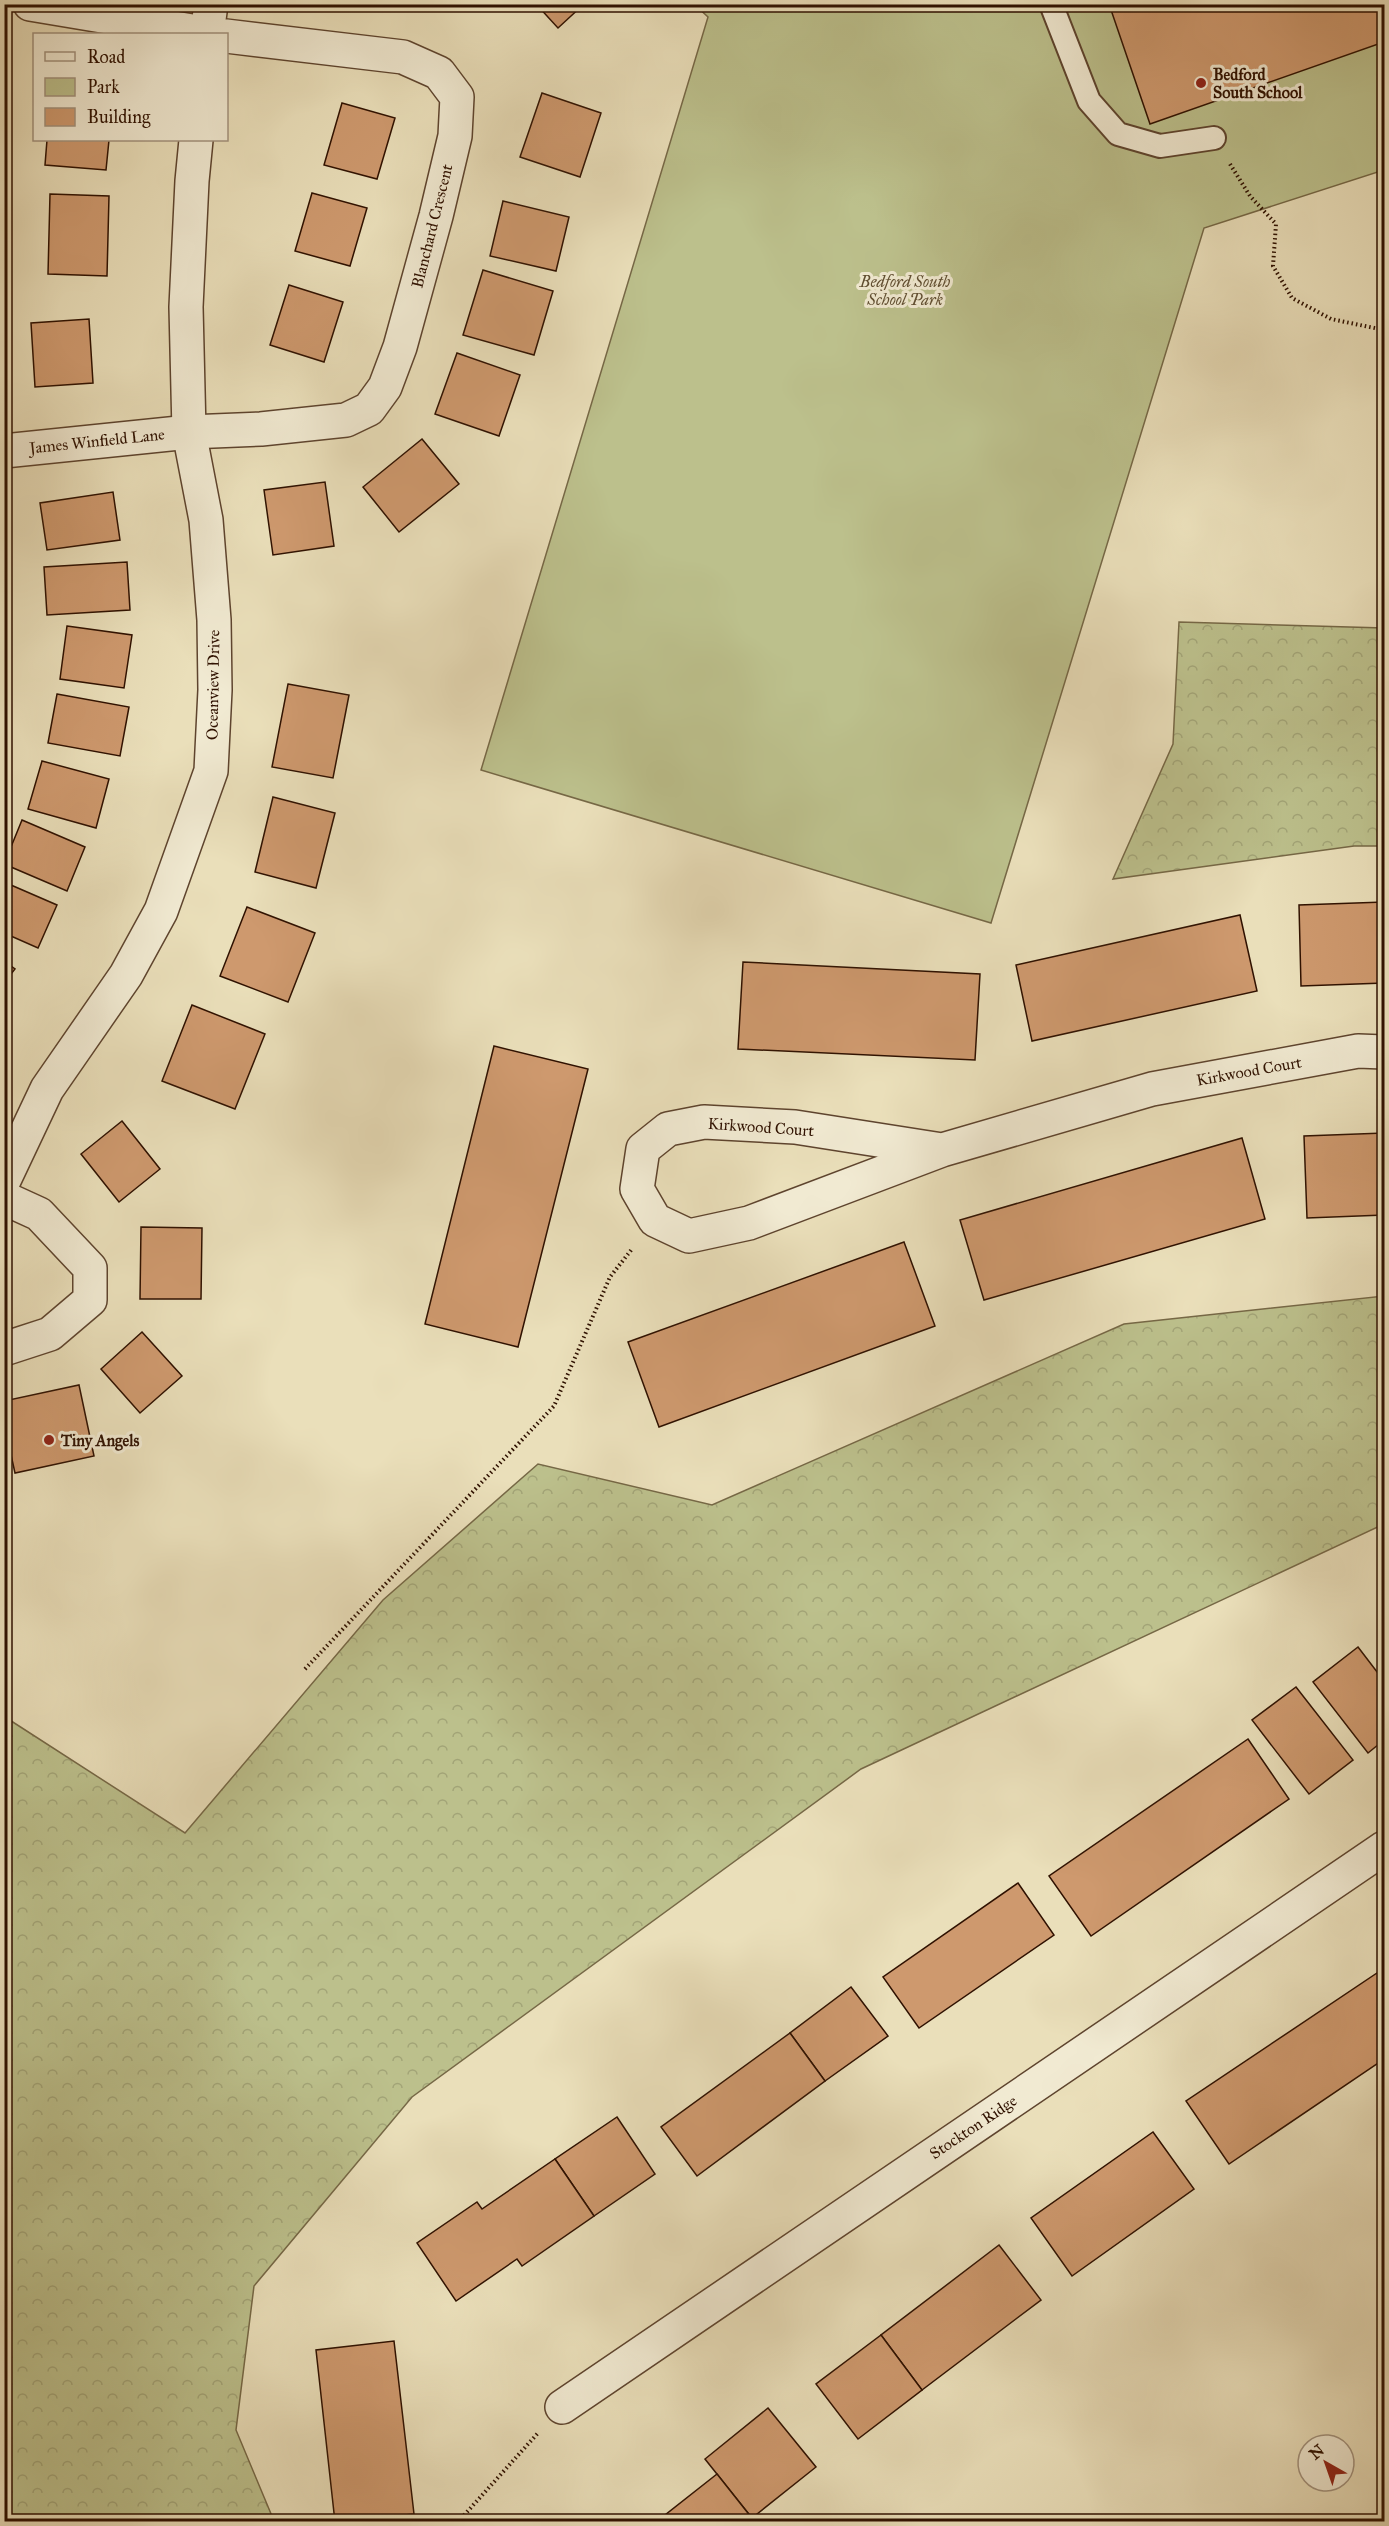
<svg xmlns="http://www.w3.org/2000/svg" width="1389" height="2526" viewBox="0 0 1389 2526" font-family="'IM FELL Great Primer',serif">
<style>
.forest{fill:url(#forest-crowns);stroke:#766846;stroke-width:1.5}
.park{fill:#bcc08c;stroke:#766846;stroke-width:1.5}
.building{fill:#ce996e;stroke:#2f1100;stroke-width:1.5}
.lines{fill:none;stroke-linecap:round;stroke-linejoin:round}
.lane-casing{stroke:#5e442e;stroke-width:26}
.street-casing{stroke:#5e442e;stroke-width:36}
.path{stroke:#2f1100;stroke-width:4;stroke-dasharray:1.5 3;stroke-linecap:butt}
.lane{stroke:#f1ead2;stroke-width:22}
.street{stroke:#f1ead2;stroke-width:33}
.poi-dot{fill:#8f2418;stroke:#f1ead2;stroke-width:2}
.labels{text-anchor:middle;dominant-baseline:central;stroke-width:6;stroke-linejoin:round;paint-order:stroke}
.poi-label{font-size:16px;font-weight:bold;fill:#2f1100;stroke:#f1ead2;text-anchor:start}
.street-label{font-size:16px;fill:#2f1100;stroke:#f1ead2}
.park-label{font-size:16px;font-style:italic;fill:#604e31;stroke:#f1ead2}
</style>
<defs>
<pattern id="forest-crowns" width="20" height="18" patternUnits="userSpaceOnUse" patternTransform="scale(1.5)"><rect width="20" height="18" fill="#bcc08c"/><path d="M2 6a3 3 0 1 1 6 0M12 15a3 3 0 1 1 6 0" fill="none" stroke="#a2a477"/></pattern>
</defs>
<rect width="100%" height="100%" fill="#eadfba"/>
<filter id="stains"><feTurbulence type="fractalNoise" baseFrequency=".00333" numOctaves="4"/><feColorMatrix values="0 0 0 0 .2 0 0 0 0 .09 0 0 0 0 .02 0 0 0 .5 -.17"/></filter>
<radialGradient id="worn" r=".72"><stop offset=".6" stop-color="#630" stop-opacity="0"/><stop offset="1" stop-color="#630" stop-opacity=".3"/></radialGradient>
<g class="forest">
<path d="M1179 622 1384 628V846H1354L1113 879 1173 744Z"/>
<path d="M1384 1296V1524L861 1769 412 2097 254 2286 236 2430 274 2521H5V1717L185 1833 383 1600 538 1464 712 1505 1124 1324Z"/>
</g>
<path class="park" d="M695 5H1384V170L1204 228 991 923 481 770 708 17Z"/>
<g class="building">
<path d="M536 4H584L558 28Z"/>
<path d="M1109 4H1384V42L1150 124Z"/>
<path d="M542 93 601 113 580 177 520 157Z"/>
<path d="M342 103 395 118 377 179 324 165Z"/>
<path d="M47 140H109L106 170 45 165Z"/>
<path d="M312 193 367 208 350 266 295 251Z"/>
<path d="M50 194 109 196 107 276 48 274Z"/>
<path d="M503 201 569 217 556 271 490 256Z"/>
<path d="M483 270 553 291 534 355 463 335Z"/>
<path d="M289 285 343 302 324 362 270 345Z"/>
<path d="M89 319 93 383 35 387 31 323Z"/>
<path d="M457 353 520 375 499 436 435 414Z"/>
<path d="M422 439 459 484 399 532 363 487Z"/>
<path d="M325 482 334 546 273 555 264 490Z"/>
<path d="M113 492 120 540 47 550 40 503Z"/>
<path d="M127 562 130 610 47 615 44 567Z"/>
<path d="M67 626 132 635 124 688 60 679Z"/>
<path d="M288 684 349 695 333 778 272 767Z"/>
<path d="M57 694 129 707 120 756 48 743Z"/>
<path d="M42 761 109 779 96 828 28 809Z"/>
<path d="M273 797 335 813 316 888 255 872Z"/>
<path d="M22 820 85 847 67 891 4 864Z"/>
<path d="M4 882 57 905 38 948 4 933Z"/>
<path d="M1384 902V983L1301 986 1299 905Z"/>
<path d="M247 907 315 933 288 1002 220 976Z"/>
<path d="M1240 915 1257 991 1032 1041 1016 965Z"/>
<path d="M4 961 15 969 4 983Z"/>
<path d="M743 962 980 974 975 1060 738 1049Z"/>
<path d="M192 1005 265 1034 235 1109 162 1081Z"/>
<path d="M494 1046 588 1069 518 1347 425 1324Z"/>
<path d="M122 1121 160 1169 119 1202 81 1154Z"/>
<path d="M1384 1133V1215L1307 1218 1304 1136Z"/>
<path d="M1242 1138 1265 1219 984 1300 960 1220Z"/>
<path d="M141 1227 202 1228 201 1299H140Z"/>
<path d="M904 1242 935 1326 659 1427 628 1342Z"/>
<path d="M142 1332 182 1376 140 1413 101 1369Z"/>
<path d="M79 1385 94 1456 15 1473 4 1423V1401Z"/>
<path d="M1358 1647 1384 1681V1740L1368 1753 1313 1682Z"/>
<path d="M1296 1687 1353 1760 1309 1794 1252 1720Z"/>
<path d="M1248 1739 1289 1799 1091 1936 1049 1876Z"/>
<path d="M1018 1883 1054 1935 919 2028 883 1977Z"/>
<path d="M1377 1973 1384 1984V2059L1229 2164 1186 2101Z"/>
<path d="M851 1987 888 2036 825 2081 790 2033Z"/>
<path d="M790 2033 825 2081 697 2176 661 2127Z"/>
<path d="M617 2117 655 2174 594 2216 555 2159Z"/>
<path d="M1153 2132 1194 2189 1072 2276 1031 2218Z"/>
<path d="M555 2159 594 2216 522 2266 517 2259 456 2301 417 2243 477 2202 482 2209Z"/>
<path d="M999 2245 1041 2300 922 2390 881 2335Z"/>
<path d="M881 2335 922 2390 858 2439 816 2384Z"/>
<path d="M394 2341 414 2514 335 2522 316 2350Z"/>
<path d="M768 2408 816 2467 752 2518 705 2459Z"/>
<path d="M717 2474 755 2522H662L660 2519Z"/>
</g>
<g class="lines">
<g class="lane-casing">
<path id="lane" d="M1051 4 1089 101 1118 134 1160 146 1214 138"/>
</g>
<g class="street-casing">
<g id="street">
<path d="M30 4 210 34"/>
<path d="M207 34 211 4"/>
<path d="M4 451 189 432 261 429 346 420 369 409 385 387 400 347 436 216 455 136 457 97 439 73 403 57 226 36"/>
<path d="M942 1150 795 1127 704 1122 668 1129 643 1149 637 1189 655 1220 689 1236 749 1223 942 1150 1152 1089 1358 1051 1384 1052"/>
<path d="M4 1180 47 1089 126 975 161 911 211 771 215 690 214 620 206 520 189 432 186 307 192 181 196 140"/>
<path d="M4 1198 39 1214 90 1268V1300L50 1334 4 1349"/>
<path d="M562 2407 1384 1848"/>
</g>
</g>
<g class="path">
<path d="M1230 164 1250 196 1276 224 1273 266 1292 298 1331 319 1384 330"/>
<path d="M305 1669 554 1406 610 1277 632 1249"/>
<path d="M458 2522 538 2433"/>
</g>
<use href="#lane" class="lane"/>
<use href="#street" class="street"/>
</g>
<g class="poi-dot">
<circle cx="1201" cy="83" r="6"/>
<circle cx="49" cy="1440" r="6"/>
</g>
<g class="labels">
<g class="poi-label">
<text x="1213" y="74">Bedford<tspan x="1213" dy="18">South School</tspan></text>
<text x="61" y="1440">Tiny Angels</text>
</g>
<g class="street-label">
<text transform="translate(432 226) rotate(-76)">Blanchard Crescent</text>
<text transform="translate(97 441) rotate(-6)">James Winfield Lane</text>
<text transform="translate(213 685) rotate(-89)">Oceanview Drive</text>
<text transform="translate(1249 1071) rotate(-10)">Kirkwood Court</text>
<text transform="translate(761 1127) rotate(4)">Kirkwood Court</text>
<text transform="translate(973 2127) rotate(-34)">Stockton Ridge</text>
</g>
<g class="park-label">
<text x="905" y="281">Bedford South<tspan x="905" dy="18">School Park</tspan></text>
</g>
</g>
<rect width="1389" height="2526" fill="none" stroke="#eadfba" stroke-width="24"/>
<rect x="6" y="6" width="1377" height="2514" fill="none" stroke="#2f1100" stroke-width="3"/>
<rect x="12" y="12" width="1365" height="2502" fill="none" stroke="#2f1100" stroke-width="1.5"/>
<rect x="33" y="33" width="195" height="108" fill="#f1ead2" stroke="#a3937e" stroke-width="1.5"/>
<rect x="45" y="52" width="30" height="9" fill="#f1ead2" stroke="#a3937e" stroke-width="1.5"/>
<text x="87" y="63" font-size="18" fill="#2f1100">Road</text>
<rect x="45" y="78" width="30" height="18" fill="#bcc08c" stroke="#a3937e" stroke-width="1.5"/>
<text x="87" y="93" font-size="18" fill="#2f1100">Park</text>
<rect x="45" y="108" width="30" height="18" fill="#ce996e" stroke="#a3937e" stroke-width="1.5"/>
<text x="87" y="123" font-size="18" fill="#2f1100">Building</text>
<g transform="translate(1326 2463) rotate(320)"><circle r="28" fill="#f1ead2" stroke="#a3937e" stroke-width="1.5"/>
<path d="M0-4.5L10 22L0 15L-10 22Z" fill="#8f2418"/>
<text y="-9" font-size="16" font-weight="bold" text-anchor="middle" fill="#2f1100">N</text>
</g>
<rect width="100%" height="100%" filter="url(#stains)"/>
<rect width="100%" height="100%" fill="url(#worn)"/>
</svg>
